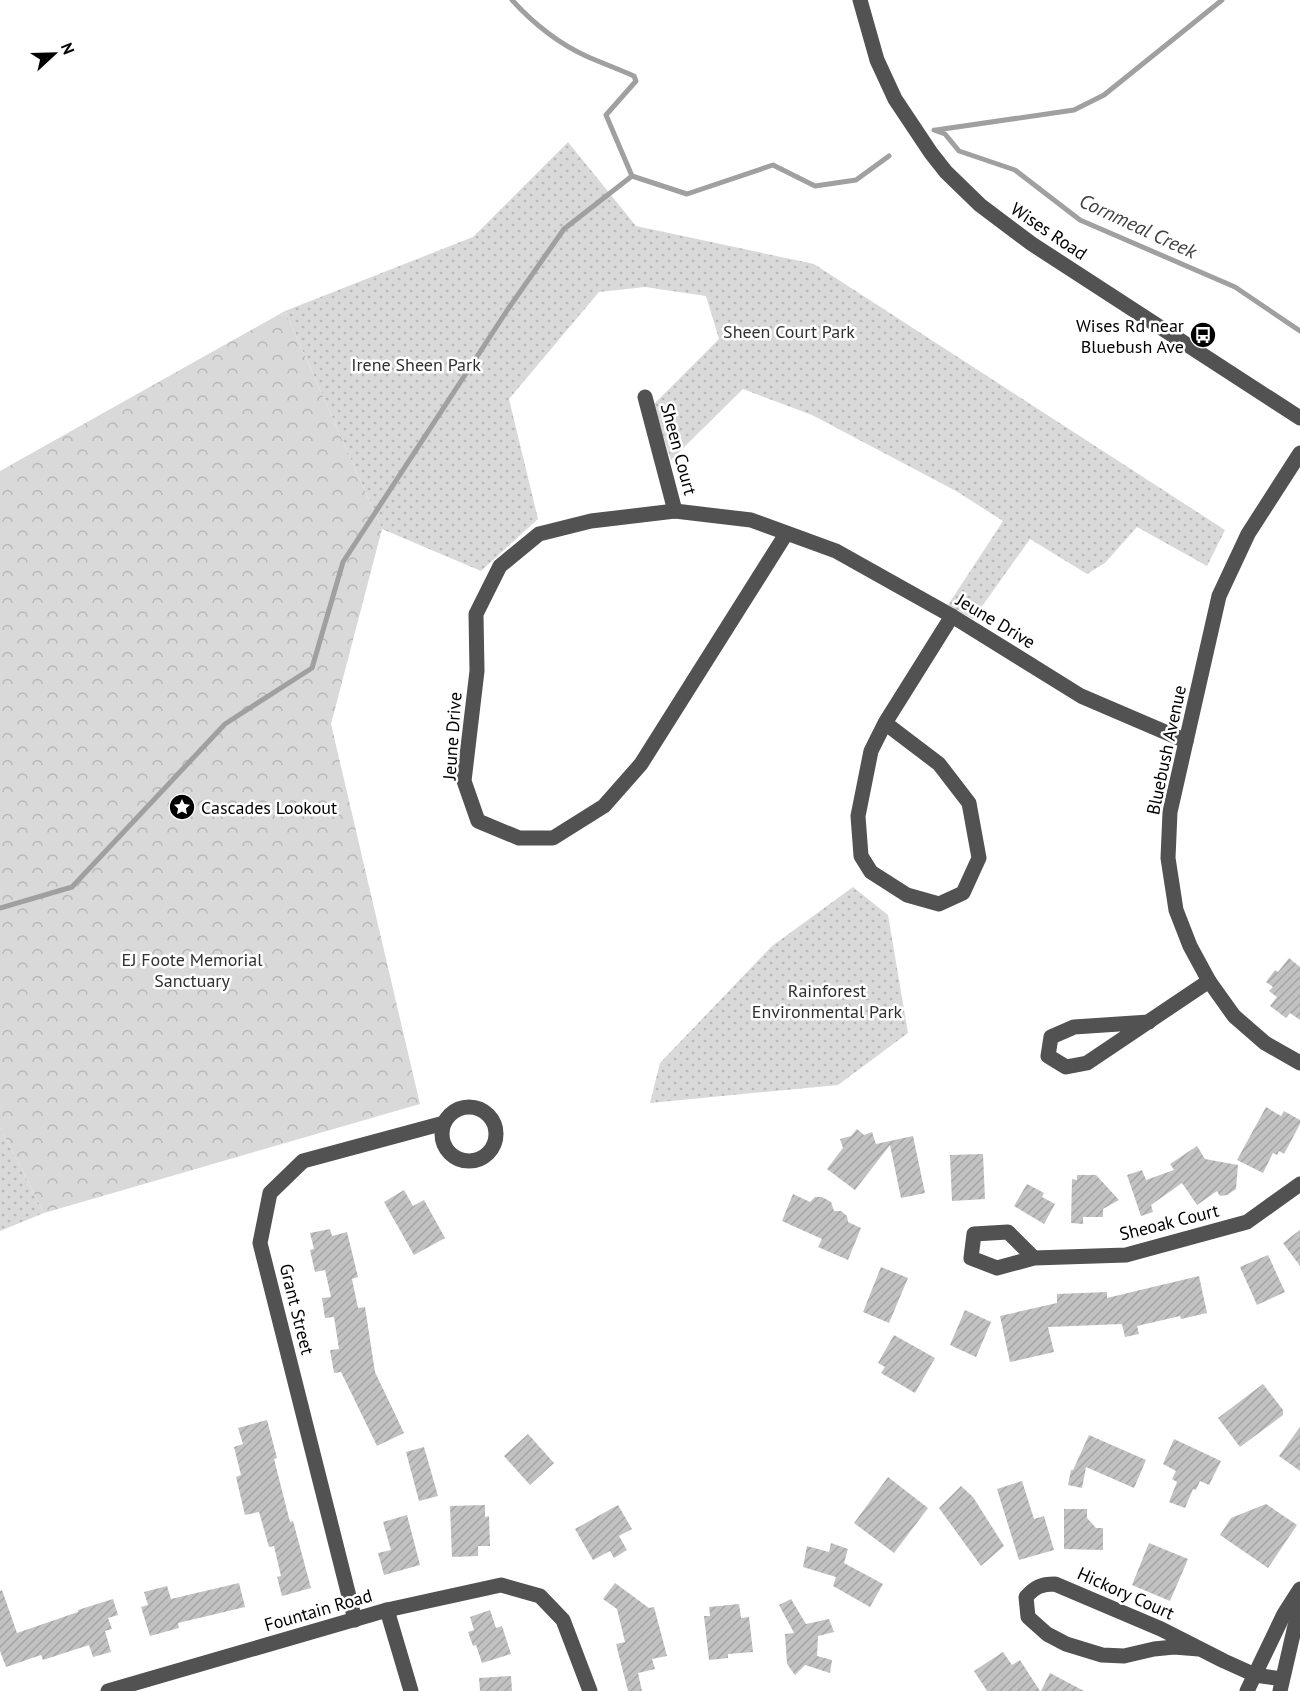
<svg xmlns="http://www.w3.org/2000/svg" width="1300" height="1691" viewBox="0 0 1300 1691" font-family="'PT Sans',sans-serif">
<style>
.grass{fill:url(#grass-dots)}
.forest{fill:url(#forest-crowns)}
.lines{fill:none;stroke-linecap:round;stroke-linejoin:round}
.stream{stroke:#a0a0a0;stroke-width:5}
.building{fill:url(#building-hatch)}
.minor{stroke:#525252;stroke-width:15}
.labels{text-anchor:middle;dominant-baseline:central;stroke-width:5;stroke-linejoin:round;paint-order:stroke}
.street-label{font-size:18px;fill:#000;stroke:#fff}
.poi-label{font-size:18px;fill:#000;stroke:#fff;text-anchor:end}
.park-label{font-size:18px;fill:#303030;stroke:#fff}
.water-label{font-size:20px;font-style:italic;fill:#414141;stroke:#fff}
</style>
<defs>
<pattern id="grass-dots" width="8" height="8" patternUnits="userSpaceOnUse" patternTransform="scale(1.5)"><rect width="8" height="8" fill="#d9d9d9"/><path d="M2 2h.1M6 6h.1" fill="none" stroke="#b8b8b8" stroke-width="1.8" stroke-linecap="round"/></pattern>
<pattern id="forest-crowns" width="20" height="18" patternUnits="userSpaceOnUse" patternTransform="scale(1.5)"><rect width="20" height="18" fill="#d9d9d9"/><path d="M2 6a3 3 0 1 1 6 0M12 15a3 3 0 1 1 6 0" fill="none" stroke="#b8b8b8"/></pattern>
<pattern id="building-hatch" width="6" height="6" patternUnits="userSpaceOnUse" patternTransform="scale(1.5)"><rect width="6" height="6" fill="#c2c2c2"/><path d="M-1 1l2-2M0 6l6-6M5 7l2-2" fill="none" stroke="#a5a5a5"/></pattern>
</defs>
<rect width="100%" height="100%" fill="#fff"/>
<g class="grass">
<path d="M568 142 636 226 814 264 1225 530 1207 566 1137 527 1105 563 1087 574 1030 539 973 619 948 605 1003 521 956 491 812 415 743 389 671 460 653 405 719 339 706 296 645 287 599 292 509 399 538 519 481 571 382 529 285 311 473 237Z"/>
<path d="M853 887 888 915 908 1033 838 1085 650 1103 660 1063 772 946Z"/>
<path d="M0 1127 44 1213 0 1231Z"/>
</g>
<path class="forest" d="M285 311 382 529 331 724 420 1104 44 1213 0 1127V471Z"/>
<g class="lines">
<g class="stream">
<path d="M512 0C532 22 558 43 586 56 602 63 618 69 634 76L636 81 606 115 632 176 687 194 773 165 815 186 856 180 889 156"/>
<path d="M934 130 945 134 959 151 1015 170 1080 220 1235 287 1300 331"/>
<path d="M936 130 1074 110 1104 95 1222 0"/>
<path d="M0 908 72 887 225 724 312 668 343 562 508 309 564 229 632 176"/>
</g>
</g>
<g class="building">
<path d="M1289 958 1300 967V1020L1290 1013 1286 1018 1270 1006 1277 997 1269 991 1273 987 1266 982 1275 970 1278 972Z"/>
<path d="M1266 1107 1281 1116 1284 1111 1300 1120V1124L1284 1154 1279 1151 1277 1155 1273 1153 1263 1173 1237 1160Z"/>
<path d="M857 1129 864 1135 872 1132 876 1144 913 1136 925 1193 901 1198 890 1145 855 1190 827 1169 843 1148 840 1139 851 1136Z"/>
<path d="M1197 1146 1205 1159 1238 1165 1236 1189 1227 1195 1220 1196 1217 1191 1197 1205 1182 1183 1151 1205 1153 1212 1141 1216 1127 1175 1142 1170 1146 1180 1174 1170 1170 1164Z"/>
<path d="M983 1154 985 1199 952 1201 950 1155Z"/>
<path d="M1077 1175H1096L1119 1200 1103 1209V1217H1083V1224L1071 1223 1072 1179 1077 1180Z"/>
<path d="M1027 1184 1044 1193 1042 1197 1055 1204 1044 1224 1014 1206Z"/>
<path d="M404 1190 413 1206 424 1200 445 1238 414 1255 384 1202Z"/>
<path d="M793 1194 810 1202 815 1197H822L831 1202 834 1211H841L847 1216 848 1222 861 1228 848 1260 818 1247 822 1239 782 1221Z"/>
<path d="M330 1229 332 1236 347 1232 358 1277 352 1279 358 1308 365 1307 375 1372 404 1433 377 1446 341 1372 334 1373 330 1350 339 1349 334 1317 325 1318 322 1298 331 1297 325 1270 315 1272 310 1250 314 1249 310 1233Z"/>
<path d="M1300 1230V1266L1283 1243Z"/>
<path d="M1268 1255 1285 1292 1257 1305 1240 1267Z"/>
<path d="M881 1267 908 1278 889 1323 863 1312Z"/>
<path d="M1199 1276 1207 1313 1181 1319 1180 1316 1137 1326 1139 1334 1125 1337 1122 1324 1048 1327 1054 1352 1010 1362 1000 1316 1057 1303V1294L1107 1292V1298Z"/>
<path d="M965 1310 991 1322 976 1357 950 1345Z"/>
<path d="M894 1335 935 1358 915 1393 881 1373 885 1367 878 1363Z"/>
<path d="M1263 1384 1283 1410V1415L1240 1447 1218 1418Z"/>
<path d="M267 1420 277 1458 274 1459 290 1522 293 1521 311 1588 282 1596 277 1577 281 1576 274 1546 269 1547 259 1512 245 1515 236 1477 241 1475 234 1447 243 1444 238 1428Z"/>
<path d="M1300 1427V1471L1279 1456Z"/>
<path d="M528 1434 554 1463 530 1485 504 1456Z"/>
<path d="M1089 1435 1146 1460 1134 1488 1086 1467 1082 1488 1068 1485 1071 1470H1073Z"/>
<path d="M1174 1439 1221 1461 1209 1485 1200 1481 1196 1490 1193 1489 1185 1508 1169 1502 1177 1482 1172 1479 1176 1471 1163 1464Z"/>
<path d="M424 1447 438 1496 419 1501 406 1452Z"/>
<path d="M888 1477 928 1508 894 1553 854 1523Z"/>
<path d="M1022 1481 1034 1519 1044 1516 1054 1550 1019 1560 997 1489Z"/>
<path d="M961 1486 973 1497 1004 1546 981 1566 939 1508Z"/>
<path d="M1266 1504 1297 1525 1268 1568 1220 1535 1231 1518Z"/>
<path d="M485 1505V1517L489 1516 490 1546H478V1556L452 1557 450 1506Z"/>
<path d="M618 1505 632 1529 619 1536 627 1550 614 1558 610 1551 593 1560 575 1529Z"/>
<path d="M1064 1509H1087V1518L1096 1528H1103V1550L1064 1549Z"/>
<path d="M407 1515 420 1565 384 1575 378 1553 391 1550 383 1522Z"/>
<path d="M831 1543 848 1549 844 1563 883 1584 870 1607 833 1586 836 1577 803 1567 807 1546 829 1552Z"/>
<path d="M1149 1543 1188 1559 1170 1601 1132 1585Z"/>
<path d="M239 1583 245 1607 178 1623 179 1628 150 1636 141 1607 148 1605 144 1592 167 1586 171 1599Z"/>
<path d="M615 1583 649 1608 654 1607 667 1656 652 1659 655 1669 638 1673 642 1691H628L616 1644 625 1642 617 1609 603 1599Z"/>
<path d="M2 1590 17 1633 78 1612V1610L113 1599 118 1615 108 1618 112 1629 105 1631 111 1652 93 1657 89 1645 43 1660 41 1655 6 1667 0 1651V1591Z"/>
<path d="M791 1599 806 1624 829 1619 834 1632 818 1636 817 1656 832 1660 830 1673 805 1665 795 1675 787 1664 785 1634 794 1633 779 1605Z"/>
<path d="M739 1604 741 1618 749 1617 753 1652 728 1654V1658L709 1660 704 1616H710L709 1607Z"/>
<path d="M490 1610 496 1628 502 1626 511 1654 482 1663 476 1645 473 1646 468 1632 474 1630 470 1617Z"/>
<path d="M1003 1652 1012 1665 1020 1660 1040 1691H987L974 1671Z"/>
<path d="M1050 1673 1084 1691H1041Z"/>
<path d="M511 1676 512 1691H480L479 1678Z"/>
</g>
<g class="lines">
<g class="minor">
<path d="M860 0 877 60 895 99 931 153 946 172 980 205 1032 244 1300 418"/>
<path d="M645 397 675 511"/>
<path d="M1300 453 1248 534 1219 596 1170 812 1168 858 1176 910 1190 946 1209 981 1234 1016 1265 1043 1300 1063"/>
<path d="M786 534 641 764 604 806 553 838H519L478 821 464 781 477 671 476 614 500 566 539 534 591 521 675 511 751 520 836 551 952 616 1081 696 1186 741"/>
<path d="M885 723 939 764 969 803 979 858 963 893 939 904 907 895 871 872 861 856 858 816 871 751 885 723 952 616"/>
<path d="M1149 1022 1074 1027 1051 1037 1048 1056 1066 1067 1087 1063 1209 981"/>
<circle cx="469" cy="1134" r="27"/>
<path d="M1034 1258 1008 1232 974 1234 971 1258 997 1268 1034 1258 1126 1255 1247 1222 1300 1184"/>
<path d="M387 1610 411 1691"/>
<path d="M355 1620 260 1243 270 1193 303 1161 444 1123"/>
<path d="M1199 1649 1174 1647 1154 1649 1124 1656 1102 1655 1066 1644 1047 1634 1028 1617 1026 1597C1035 1587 1041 1584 1055 1584L1161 1629 1224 1661 1255 1675 1282 1679"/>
<path d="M108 1691 387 1610 501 1585 540 1596 563 1620 590 1691"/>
<path d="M1247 1691 1284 1614 1300 1589"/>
<path d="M1280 1691 1300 1604"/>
</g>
</g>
<defs>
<g id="bus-disc" transform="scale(1.35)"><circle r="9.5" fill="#000" stroke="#fff"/><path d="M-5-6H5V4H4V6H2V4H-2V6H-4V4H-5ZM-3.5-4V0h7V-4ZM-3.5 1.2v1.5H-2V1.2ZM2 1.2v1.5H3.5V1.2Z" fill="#fff"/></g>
<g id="sight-disc" transform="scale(1.35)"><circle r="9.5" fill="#000" stroke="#fff"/><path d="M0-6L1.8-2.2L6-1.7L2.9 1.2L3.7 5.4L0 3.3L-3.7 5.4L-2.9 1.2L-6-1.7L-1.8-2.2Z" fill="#fff"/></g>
</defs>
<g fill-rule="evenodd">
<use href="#bus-disc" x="1203" y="335"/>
<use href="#sight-disc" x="182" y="807"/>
</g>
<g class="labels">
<g class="street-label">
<text transform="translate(1049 231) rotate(34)">Wises Road</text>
<text transform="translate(679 449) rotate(75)">Sheen Court</text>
<text transform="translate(996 621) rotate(31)">Jeune Drive</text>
<text transform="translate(452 736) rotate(-86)">Jeune Drive</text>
<text transform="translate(1166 750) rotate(-78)">Bluebush Avenue</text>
<text transform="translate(1169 1222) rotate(-14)">Sheoak Court</text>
<text transform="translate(297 1309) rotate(76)">Grant Street</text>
<text transform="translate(1126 1593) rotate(24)">Hickory Court</text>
<text transform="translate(318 1610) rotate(-16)">Fountain Road</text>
</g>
<g class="poi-label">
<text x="1184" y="325">Wises Rd near<tspan x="1184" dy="21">Bluebush Ave</tspan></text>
<text x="201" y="807" text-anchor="start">Cascades Lookout</text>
</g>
<g class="park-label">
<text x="789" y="331">Sheen Court Park</text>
<text x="416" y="364">Irene Sheen Park</text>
<text x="192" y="959">EJ Foote Memorial<tspan x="192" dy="21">Sanctuary</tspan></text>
<text x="827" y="990">Rainforest<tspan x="827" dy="21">Environmental Park</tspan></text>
</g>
<g class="water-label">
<text transform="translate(1138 226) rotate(25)">Cornmeal Creek</text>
</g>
</g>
<g transform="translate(54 54) rotate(68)" stroke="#ffffff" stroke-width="4.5" paint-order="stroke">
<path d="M0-4.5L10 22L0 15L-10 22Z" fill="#000000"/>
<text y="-9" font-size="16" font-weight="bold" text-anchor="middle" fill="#000000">N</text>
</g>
</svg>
